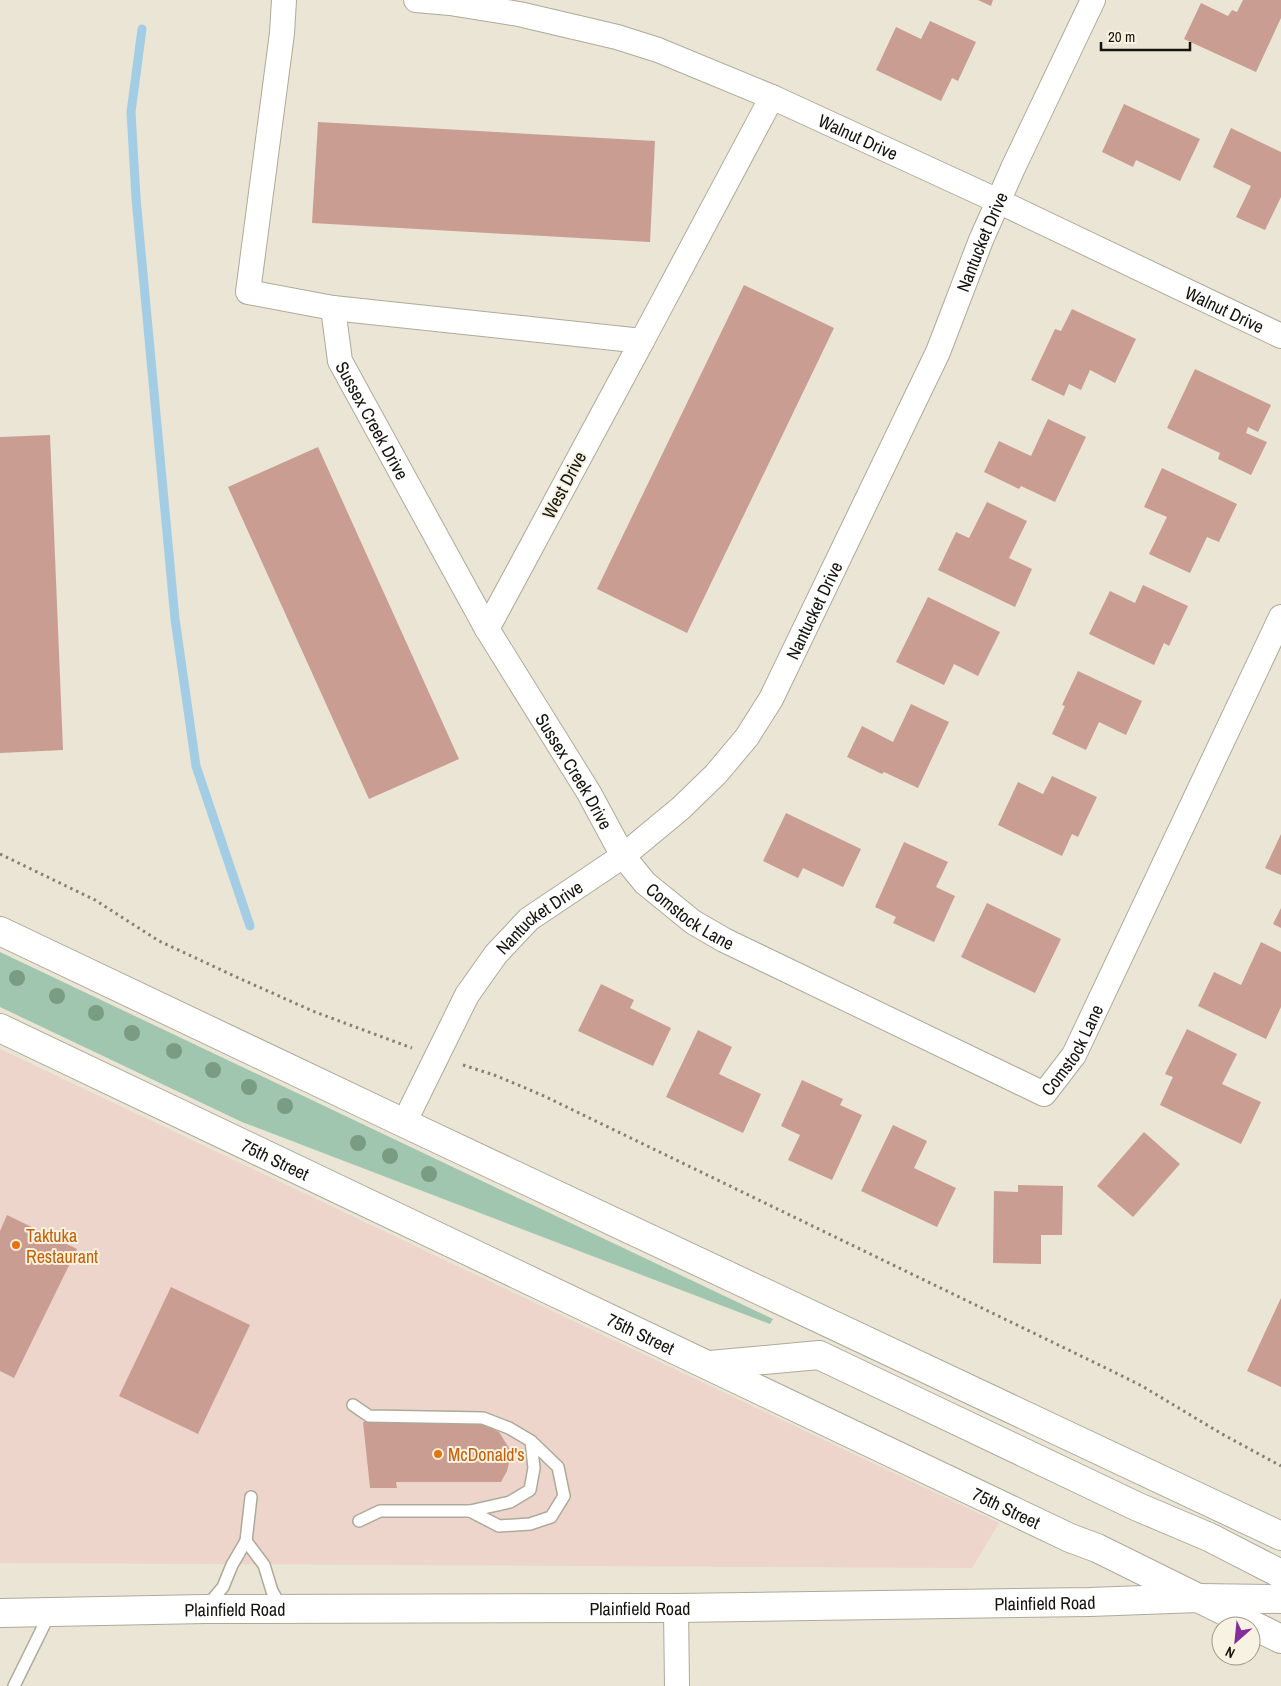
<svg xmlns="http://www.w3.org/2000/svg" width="1281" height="1686" viewBox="0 0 1281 1686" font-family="'Archivo Narrow',sans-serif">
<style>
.commercial{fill:#edd5cc}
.green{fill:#a1c6b0}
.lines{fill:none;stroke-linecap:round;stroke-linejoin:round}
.stream{stroke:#a2cde5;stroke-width:9}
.building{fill:#ca9d92}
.service-casing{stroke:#aeaa9a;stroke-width:14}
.minor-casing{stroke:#aeaa9a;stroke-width:26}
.secondary-casing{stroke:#aeaa9a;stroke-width:30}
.path{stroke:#848175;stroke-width:3;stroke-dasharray:2.5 4;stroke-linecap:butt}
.service{stroke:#fff;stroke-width:11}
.minor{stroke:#fff;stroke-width:24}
.secondary{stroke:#fff;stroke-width:28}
.tree{fill:#799c83}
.food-dot{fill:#e8710a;stroke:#f7f2e1;stroke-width:2}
.labels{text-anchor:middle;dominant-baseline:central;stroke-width:4;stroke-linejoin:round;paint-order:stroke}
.street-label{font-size:18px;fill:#15140e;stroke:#f7f2e1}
.food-label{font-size:18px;fill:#c56008;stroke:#f7f2e1;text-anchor:start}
</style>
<rect width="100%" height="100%" fill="#eae5d4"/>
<path class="commercial" d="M0 1049 999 1523 972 1568 0 1563Z"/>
<path class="green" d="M0 952 773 1319 770 1324 242 1122 0 1007Z"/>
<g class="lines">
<path class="stream" d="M142 29 131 112 136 198 175 619 196 766 250 926"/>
</g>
<g class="building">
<path d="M978 0H993L991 6Z"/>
<path d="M1243 0H1281V18L1256 72 1184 39 1201 3 1228 16 1232 10 1237 12Z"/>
<path d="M930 21 976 42 958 81 952 78 941 101 876 70 896 27 921 39Z"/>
<path d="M1124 104 1200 139 1180 181 1136 160 1133 167 1102 152Z"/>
<path d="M318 122 655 141 650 242 312 223Z"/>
<path d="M1231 128 1281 152V197L1265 230 1236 217 1251 186 1213 167Z"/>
<path d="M744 285 834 328 687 633 597 589Z"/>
<path d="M1072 309 1136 339 1115 383 1090 370 1081 390 1069 384 1064 396 1031 380 1055 329 1061 331Z"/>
<path d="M1195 369 1271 405 1258 432 1248 427 1246 433 1267 442 1251 475 1218 459 1220 453 1167 428Z"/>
<path d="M1048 419 1086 437 1055 502 1021 486 1019 489 984 472 999 441 1031 456Z"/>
<path d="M50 435 63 750 0 753V437Z"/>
<path d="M318 447 459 759 369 799 228 487Z"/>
<path d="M1162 468 1237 504 1219 542 1207 537 1190 573 1149 554 1167 517 1144 507Z"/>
<path d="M987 502 1027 521 1009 558 1032 569 1015 607 938 570 956 532 969 538Z"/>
<path d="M1143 585 1188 606 1169 646 1164 643 1154 665 1089 634 1110 591 1135 603Z"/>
<path d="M928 597 1000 632 978 676 954 664 944 685 896 662Z"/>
<path d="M1078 671 1142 701 1126 735 1099 722 1086 750 1052 734 1065 706 1062 705Z"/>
<path d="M911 704 949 722 918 788 884 772 882 774 847 757 862 726 893 742Z"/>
<path d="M1052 776 1097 797 1078 837 1072 834 1062 856 998 825 1018 782 1043 794Z"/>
<path d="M786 813 861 849 843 887 803 868 798 878 763 861Z"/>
<path d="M1281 834V875L1265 868Z"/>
<path d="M904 842 948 862 936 887 955 896 934 942 893 923 896 917 875 907Z"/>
<path d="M987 903 1061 939 1035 993 961 957Z"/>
<path d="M1281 908V928L1273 924Z"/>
<path d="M1261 942 1281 952V1007L1266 1039 1198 1006 1214 972 1241 985Z"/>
<path d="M601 984 634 1000 630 1008 671 1028 653 1066 578 1031Z"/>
<path d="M1187 1029 1237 1054 1222 1084 1261 1102 1241 1144 1160 1105 1173 1077 1165 1074Z"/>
<path d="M698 1030 732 1047 719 1074 761 1094 743 1133 666 1097Z"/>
<path d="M802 1080 843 1099 840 1105 862 1115 832 1180 788 1160 800 1135 781 1126Z"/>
<path d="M893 1125 927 1141 914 1168 956 1188 937 1227 861 1191Z"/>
<path d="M1144 1132 1180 1164 1133 1217 1097 1186Z"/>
<path d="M1018 1185 1063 1186 1062 1235H1041V1264L993 1263 994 1191 1018 1192Z"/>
<path d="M7 1215 77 1249 14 1378 0 1371V1231Z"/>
<path d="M171 1287 250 1325 198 1434 119 1396Z"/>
<path d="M1281 1298V1387L1247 1371Z"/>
<path d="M363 1422H478L499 1432 509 1448 510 1459 507 1471 501 1482H396L397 1488H370Z"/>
</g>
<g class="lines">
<g class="service-casing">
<g id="service">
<path d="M353 1405 369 1416 483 1418 509 1428 531 1441 534 1468 530 1490 510 1502 470 1511H380L359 1521"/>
<path d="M470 1511 499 1526 530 1524 551 1517 564 1496 558 1467 531 1441"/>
<path d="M246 1541 251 1497"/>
<path d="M207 1606 223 1587 232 1565 246 1541 264 1565 272 1591 281 1607"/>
<path d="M14 1686 50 1613"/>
</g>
</g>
<g class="minor-casing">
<g id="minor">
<path d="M284 0 282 33 248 292 333 308 642 341 487 629"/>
<path id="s1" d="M416 0 450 3 519 14 617 37 658 50 772 97 998 201 1281 336"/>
<path id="s2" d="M333 308 340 361 487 629 589 793 623 856 645 883 693 922 724 940 1044 1094 1074 1055 1281 617"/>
<path d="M642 341 772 97"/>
<path id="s3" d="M404 1123 467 995 496 954 529 919 623 856 681 808 716 774 747 737 771 699 938 352 981 240 1013 168 1093 0"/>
<path d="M676 1608 677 1686"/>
</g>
</g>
<g class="secondary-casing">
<g id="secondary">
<path d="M0 931 404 1123 1281 1536"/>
<path id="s4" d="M0 1028 1070 1538 1097 1548 1281 1639"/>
<path d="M710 1365 819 1355 1138 1507 1209 1537 1281 1574"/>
<path id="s5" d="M0 1613 205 1609 676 1608 1090 1602 1198 1598 1281 1599"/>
</g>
</g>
<g class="path">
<path d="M0 854 95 900 159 941 243 980 315 1012 412 1048"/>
<path d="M463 1065 497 1076 544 1096 1112 1371 1142 1386 1222 1434 1281 1466"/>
</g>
<use href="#service" class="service"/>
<use href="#minor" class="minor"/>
<use href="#secondary" class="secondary"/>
</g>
<g class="tree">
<circle cx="17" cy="978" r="8"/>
<circle cx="57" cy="996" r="8"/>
<circle cx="96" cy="1013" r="8"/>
<circle cx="132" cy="1033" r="8"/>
<circle cx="174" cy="1051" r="8"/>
<circle cx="213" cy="1070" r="8"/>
<circle cx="249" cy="1087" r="8"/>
<circle cx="285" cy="1106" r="8"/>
<circle cx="358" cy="1143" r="8"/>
<circle cx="390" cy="1156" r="8"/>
<circle cx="429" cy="1174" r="8"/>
</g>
<g class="food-dot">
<circle cx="16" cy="1245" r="5"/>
<circle cx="438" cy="1454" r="5"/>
</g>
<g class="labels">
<g class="street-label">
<text stroke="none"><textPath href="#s1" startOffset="466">Walnut Drive</textPath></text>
<text stroke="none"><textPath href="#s3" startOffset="1075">Nantucket Drive</textPath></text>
<text stroke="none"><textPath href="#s1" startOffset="871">Walnut Drive</textPath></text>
<text stroke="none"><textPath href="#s2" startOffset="121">Sussex Creek Drive</textPath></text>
<text transform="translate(564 485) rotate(-62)">West Drive</text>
<text stroke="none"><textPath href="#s3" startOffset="670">Nantucket Drive</textPath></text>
<text stroke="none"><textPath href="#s2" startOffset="526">Sussex Creek Drive</textPath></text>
<text stroke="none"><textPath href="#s2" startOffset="715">Comstock Lane</textPath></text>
<text stroke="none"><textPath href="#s3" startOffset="250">Nantucket Drive</textPath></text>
<text stroke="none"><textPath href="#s2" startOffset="1164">Comstock Lane</textPath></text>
<text stroke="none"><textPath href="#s4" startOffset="305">75th Street</textPath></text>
<text stroke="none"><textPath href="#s4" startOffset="710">75th Street</textPath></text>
<text stroke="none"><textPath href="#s4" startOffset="1115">75th Street</textPath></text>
<text stroke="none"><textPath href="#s5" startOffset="1045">Plainfield Road</textPath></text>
<text stroke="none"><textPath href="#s5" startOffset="640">Plainfield Road</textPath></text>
<text stroke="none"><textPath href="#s5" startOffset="235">Plainfield Road</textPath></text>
</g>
<g class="food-label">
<text x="26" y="1235">Taktuka<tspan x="26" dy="21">Restaurant</tspan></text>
<text x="448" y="1454">McDonald's</text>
</g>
</g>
<g transform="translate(1236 1641) rotate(207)"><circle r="24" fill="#f7f2e1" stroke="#9d998d"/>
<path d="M0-4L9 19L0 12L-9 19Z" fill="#852d9a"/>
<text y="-8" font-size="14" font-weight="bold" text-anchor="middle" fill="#15140e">N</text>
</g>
<path d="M1101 42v8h89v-8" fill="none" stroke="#15140e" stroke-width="2.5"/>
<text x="1108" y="42" font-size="15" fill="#15140e" stroke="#f7f2e1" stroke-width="4" paint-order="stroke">20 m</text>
</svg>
